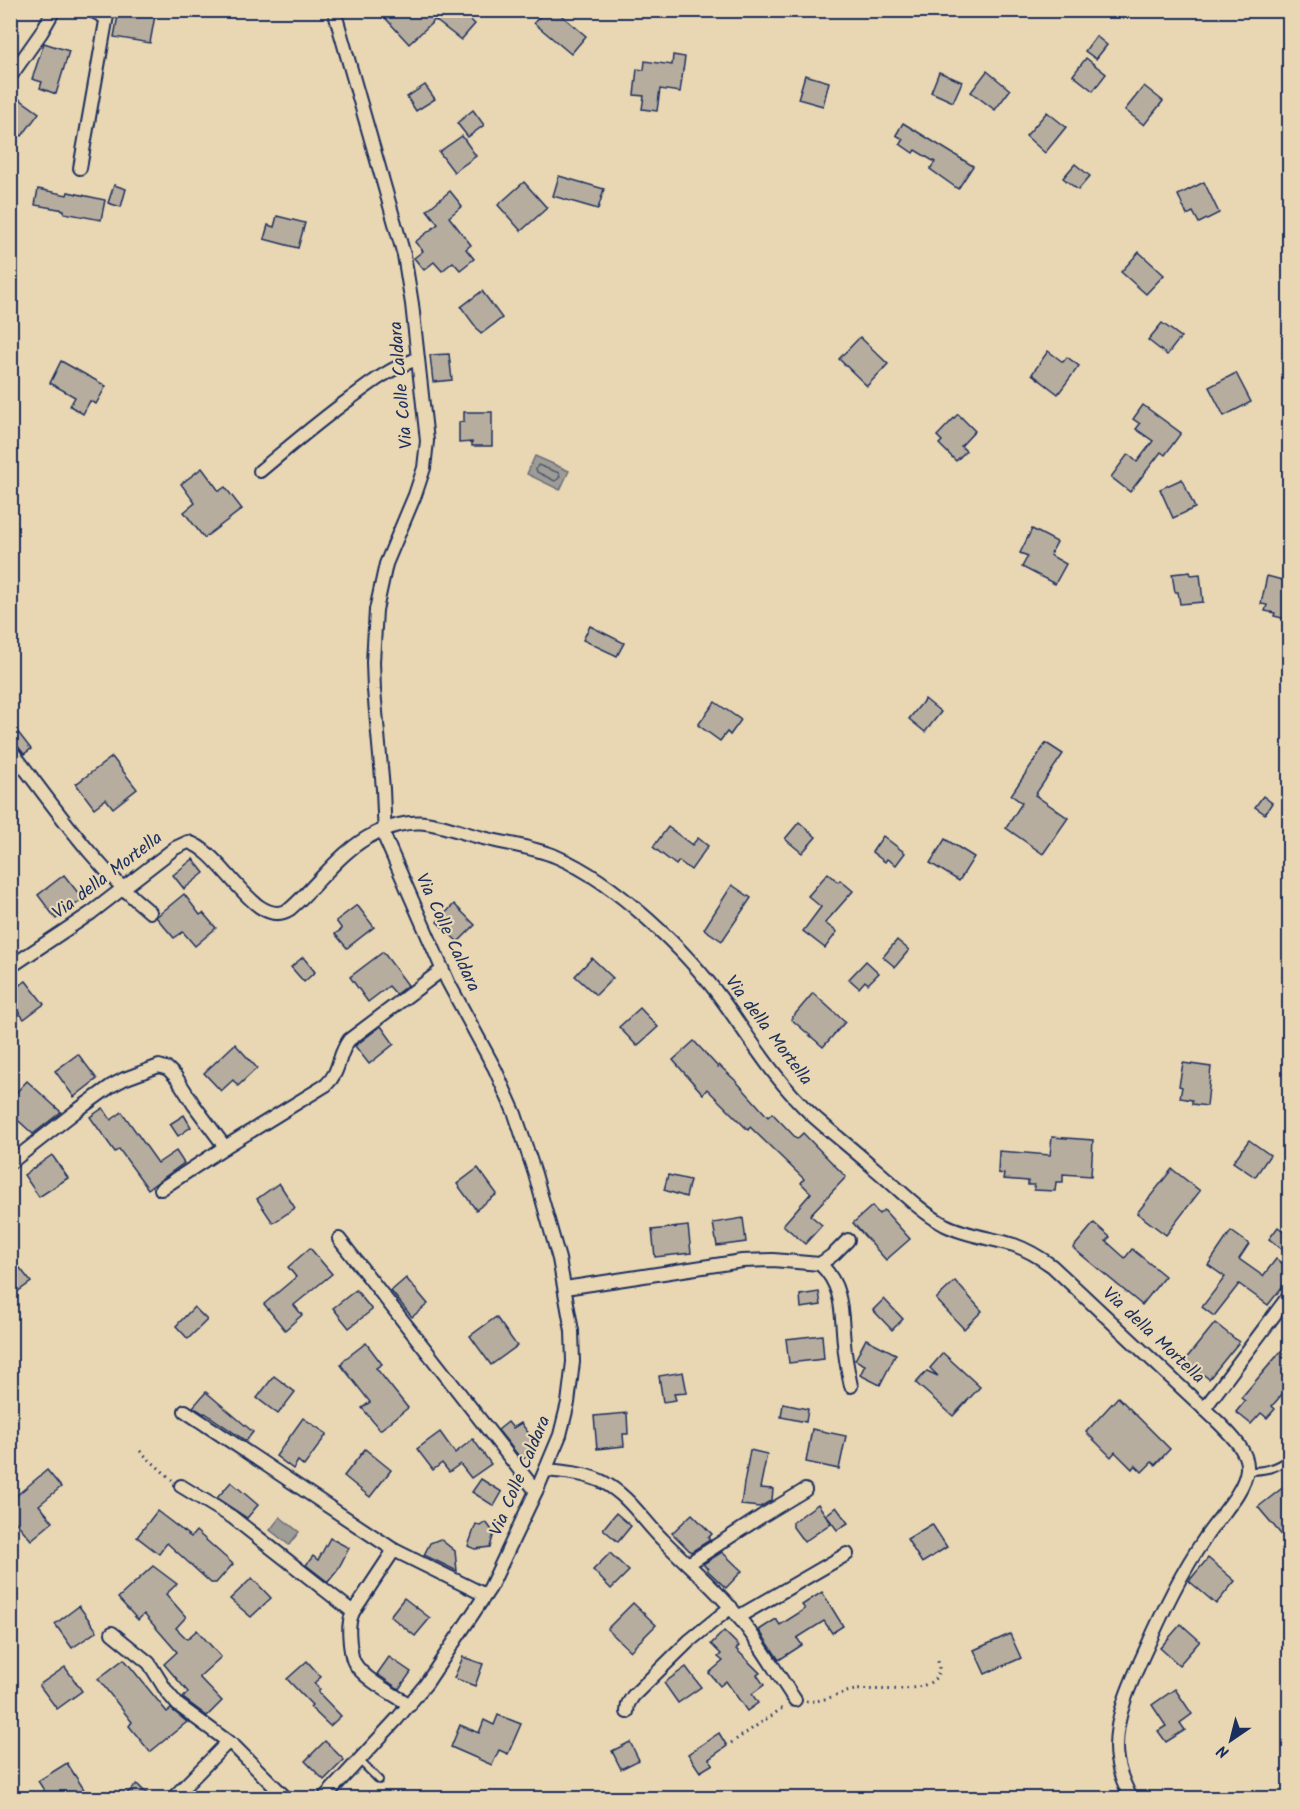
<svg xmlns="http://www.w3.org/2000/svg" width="1300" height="1809" viewBox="0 0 1300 1809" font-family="Kalam,sans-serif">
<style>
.water{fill:#9f9c95;stroke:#6a707f;stroke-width:1.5}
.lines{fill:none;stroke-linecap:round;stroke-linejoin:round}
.shore{stroke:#505b74;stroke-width:1.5}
.building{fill:#b6ad9f;stroke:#1b2f5e;stroke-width:1.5}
.service-casing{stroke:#1b2f5e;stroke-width:10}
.minor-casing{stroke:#1b2f5e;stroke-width:16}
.path{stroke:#1b2f5e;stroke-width:3;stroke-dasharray:1.5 4.5;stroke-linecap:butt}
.service{stroke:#e9d7b4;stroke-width:6}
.minor{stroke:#e9d7b4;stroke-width:12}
.labels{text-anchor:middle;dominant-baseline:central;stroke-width:4.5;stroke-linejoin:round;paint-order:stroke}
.street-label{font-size:18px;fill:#1b2f5e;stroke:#e9d7b4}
</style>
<rect width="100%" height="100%" fill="#e9d7b4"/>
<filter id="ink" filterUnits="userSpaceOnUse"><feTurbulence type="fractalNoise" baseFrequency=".0167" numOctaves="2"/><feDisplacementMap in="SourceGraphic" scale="12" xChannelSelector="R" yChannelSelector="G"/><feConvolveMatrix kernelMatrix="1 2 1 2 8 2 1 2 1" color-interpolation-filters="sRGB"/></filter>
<g filter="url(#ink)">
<g class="water">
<path d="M535 456 569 471 560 490 527 474Z"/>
<path d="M280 1517 299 1532 289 1545 270 1530Z"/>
</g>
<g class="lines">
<path class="shore" d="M538 465 559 473 560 476 558 479 555 481 537 472 536 469Z"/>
</g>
<g class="building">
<path d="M119 10H156L150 43 114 37Z"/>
<path d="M378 10H460L475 24 461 40 435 20 409 44Z"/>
<path d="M545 10H555L586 36 571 54 534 23Z"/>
<path d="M1096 36 1107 45 1096 59 1085 51Z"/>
<path d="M44 43 69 51 56 94 40 88 42 82 32 79Z"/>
<path d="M673 55 685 57 680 92 660 89 657 111 642 109 644 96 634 95 637 69 644 70 645 61 672 65Z"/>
<path d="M1086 58 1106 74 1093 91 1073 75Z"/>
<path d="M987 71 1010 90 995 110 971 92Z"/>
<path d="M939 72 962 82 953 102 931 92Z"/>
<path d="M805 75 829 82 823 106 798 99Z"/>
<path d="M425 85 435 99 416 111 407 97Z"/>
<path d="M1144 86 1163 101 1144 125 1125 110Z"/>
<path d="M13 98H18L39 113 22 136 10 127V102Z"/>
<path d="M473 110 484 125 468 137 457 123Z"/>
<path d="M1047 112 1066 127 1045 153 1026 136Z"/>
<path d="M903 123 973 166 958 189 930 169 935 162 915 150 913 153 900 144 903 139 896 135Z"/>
<path d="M462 136 476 156 454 172 439 152Z"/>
<path d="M1075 164 1090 176 1078 190 1063 178Z"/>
<path d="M559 176 604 189 598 209 553 196Z"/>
<path d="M524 182 547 208 521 231 498 205Z"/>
<path d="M1204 182 1219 213 1199 223 1193 212 1187 215 1178 195Z"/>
<path d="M114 185 126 189 121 207 108 203Z"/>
<path d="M38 189 67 195 68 192 105 200 101 220 64 213V210L35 205Z"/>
<path d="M450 191 462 206 449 217 471 245 466 249 474 259 460 270 453 262 442 271 434 262 424 270 414 258 423 251 415 242 438 224 427 210Z"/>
<path d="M277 216 305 223 298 248 264 239 268 225 274 227Z"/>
<path d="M1139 252 1164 275 1146 294 1121 272Z"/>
<path d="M482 291 502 318 481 334 461 307Z"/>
<path d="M1162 323 1181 337 1167 355 1148 340Z"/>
<path d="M860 337 888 364 867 386 839 359Z"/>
<path d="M1048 351 1063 362 1067 357 1079 366 1058 394 1032 374Z"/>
<path d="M449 354 452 380 433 382 430 355Z"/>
<path d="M61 361 106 386 96 404 90 401 83 414 70 406 75 397 50 383Z"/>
<path d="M1236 373 1251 402 1224 416 1209 387Z"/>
<path d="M1143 405 1181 433 1165 455 1161 452 1130 492 1111 477 1128 454 1137 462 1153 441 1136 429 1140 424 1133 419Z"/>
<path d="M464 412H492V446H472V442L459 443V422L464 421Z"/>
<path d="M958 414 975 431 961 446 966 451 956 461 939 444 942 441 937 436Z"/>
<path d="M202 468 219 491 225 487 242 509 204 538 184 512 195 503 181 484Z"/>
<path d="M1182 479 1195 508 1173 518 1160 489Z"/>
<path d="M1032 529 1057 542 1050 555 1066 564 1055 584 1022 567 1028 556 1020 553Z"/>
<path d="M1190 572 1191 575 1200 574 1203 602 1180 604 1178 592H1175L1172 574Z"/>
<path d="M1267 576 1290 582V620L1274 616 1275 613 1265 611 1267 605 1261 604Z"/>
<path d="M590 626 624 643 617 656 583 640Z"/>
<path d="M925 699 941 712 925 732 909 719Z"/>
<path d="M715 702 741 720 730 735 727 732 720 741 698 725Z"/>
<path d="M10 722 31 749 24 754 16 744 10 741Z"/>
<path d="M1046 743 1063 754 1035 795 1068 818 1043 854 1006 828 1022 803 1011 795Z"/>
<path d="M112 757 137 789 113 808 106 799 94 808 76 784Z"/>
<path d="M1263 796 1272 803 1265 814 1255 807Z"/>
<path d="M799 822 816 837 802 853 785 839Z"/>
<path d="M668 827 692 845 698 838 708 846 691 870 679 861 676 865 653 847Z"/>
<path d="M883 836 905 853 896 865 887 859 885 862 872 852Z"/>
<path d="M945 839 974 857 959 881 930 863Z"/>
<path d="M193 859 204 873 184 889 173 875Z"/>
<path d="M828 873 838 882 840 880 853 891 825 923 837 932 825 948 803 931 821 907 808 896Z"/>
<path d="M64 875 83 899 56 919 38 895Z"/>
<path d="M732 885 751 898 722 941 704 929Z"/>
<path d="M184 894 200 915 203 913 216 928 195 946 183 932 174 938 156 917Z"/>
<path d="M454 904 475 925 458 942 437 922Z"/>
<path d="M357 905 374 927 347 948 335 934 342 929 336 921Z"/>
<path d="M897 940 909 950 895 967 883 957Z"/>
<path d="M383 952 408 985 396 994 389 986 368 1002 350 977Z"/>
<path d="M303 957 315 972 304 982 291 967Z"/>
<path d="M592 958 613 978 596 995 575 976Z"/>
<path d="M866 961 879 973 868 984 865 981 859 988 849 979Z"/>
<path d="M26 981 44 1004 24 1019 10 1001V992Z"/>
<path d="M813 993 845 1022 823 1047 791 1019Z"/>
<path d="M640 1008 658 1027 637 1046 619 1027Z"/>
<path d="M381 1026 394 1044 369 1064 355 1046Z"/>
<path d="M694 1041 718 1067 719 1065 736 1081 768 1117 772 1113 797 1139 803 1133 846 1177 810 1215 822 1225 805 1244 783 1225 811 1193 801 1183 804 1179 750 1127 748 1130 707 1089 703 1094 673 1060Z"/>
<path d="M235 1044 257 1068 238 1086 233 1080 221 1091 204 1073Z"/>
<path d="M78 1054 97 1079 74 1097 55 1071Z"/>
<path d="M1183 1063 1211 1067 1207 1106 1192 1104V1100L1180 1098 1182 1087 1179 1086Z"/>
<path d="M27 1081 61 1112 33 1134 10 1113V1099Z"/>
<path d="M103 1108 111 1120 122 1112 158 1163 176 1151 184 1163 148 1189 119 1149 115 1152 90 1117Z"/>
<path d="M184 1115 191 1127 178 1136 170 1124Z"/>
<path d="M1052 1137 1093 1140 1091 1176 1063 1174V1182H1056L1055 1191 1034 1190V1185H1028V1181L1003 1179 1004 1174 998 1173 999 1151 1050 1155Z"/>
<path d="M1249 1140 1270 1155 1255 1177 1233 1162Z"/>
<path d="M52 1155 68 1178 39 1197 24 1175Z"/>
<path d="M478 1168 497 1194 476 1210 457 1184Z"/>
<path d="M1172 1169 1200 1191 1166 1235 1137 1213Z"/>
<path d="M668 1175 690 1180 686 1197 664 1190Z"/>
<path d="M279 1183 295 1208 273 1223 257 1199Z"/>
<path d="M872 1206 879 1214 884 1210 910 1239 886 1260 853 1223Z"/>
<path d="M743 1218 746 1242 717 1246 713 1223Z"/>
<path d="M1094 1223 1110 1237 1106 1241 1125 1258 1132 1249 1165 1276 1142 1305 1073 1248Z"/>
<path d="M688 1226 691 1253 655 1257 652 1230Z"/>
<path d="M1278 1227 1290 1236V1242L1283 1250 1269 1239Z"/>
<path d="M1231 1231 1249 1244 1239 1259 1263 1276 1276 1259 1290 1269V1277L1268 1305 1239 1284 1214 1316 1202 1307 1225 1277 1208 1265Z"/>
<path d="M310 1248 332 1274 294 1305 302 1315 285 1330 264 1304 296 1277 288 1267Z"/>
<path d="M20 1268 31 1282 10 1297V1275Z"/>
<path d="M406 1278 428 1304 412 1317 391 1291Z"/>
<path d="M955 1281 982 1311 964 1329 936 1299Z"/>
<path d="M356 1290 372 1310 349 1328 333 1308Z"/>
<path d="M819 1292 821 1305 801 1308 800 1295Z"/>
<path d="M884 1299 903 1319 892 1330 873 1310Z"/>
<path d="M194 1307 207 1320 188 1339 176 1326Z"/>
<path d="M496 1317 517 1346 491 1365 470 1336Z"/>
<path d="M1215 1323 1239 1342 1209 1379 1185 1360Z"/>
<path d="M822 1335 824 1359 789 1363 786 1339Z"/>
<path d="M866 1339 896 1354 880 1385 860 1375 865 1365 855 1360Z"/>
<path d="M366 1343 382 1364 376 1368 408 1408 380 1430 362 1408 370 1402 341 1365 345 1359Z"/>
<path d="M1282 1350 1290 1356V1385L1272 1406 1275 1409 1267 1418 1261 1413 1251 1424 1236 1412 1245 1401 1241 1398Z"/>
<path d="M943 1353 980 1387 953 1416 916 1383 927 1371 938 1376 930 1368Z"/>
<path d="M683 1372 687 1393 674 1394 676 1400 663 1402 659 1376Z"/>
<path d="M274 1376 295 1392 278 1414 257 1398Z"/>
<path d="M206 1392 253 1432 246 1441 205 1413 204 1414 193 1407Z"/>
<path d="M1118 1397 1170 1449 1155 1465 1152 1462 1142 1472 1135 1465 1132 1469 1115 1452 1111 1457 1086 1432Z"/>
<path d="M783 1404 808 1409 806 1422 781 1417Z"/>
<path d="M627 1413 628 1434H623L624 1446 597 1449 594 1416Z"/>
<path d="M303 1418 327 1434 304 1466 298 1461 293 1469 276 1456Z"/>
<path d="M508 1422 513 1428 521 1423 536 1443 528 1449 531 1453 522 1460 498 1430Z"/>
<path d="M812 1429 846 1436 839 1469 806 1462Z"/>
<path d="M440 1432 455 1453 473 1439 491 1464 471 1478 460 1464 449 1472 442 1463 433 1470 417 1449Z"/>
<path d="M365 1449 391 1470 370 1497 344 1476Z"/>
<path d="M750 1450 767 1454 760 1488 773 1489 772 1500 760 1507 741 1505 744 1483Z"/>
<path d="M47 1470 61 1487 39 1505 53 1522 31 1540 10 1515V1501Z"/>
<path d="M481 1479 502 1492 494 1506 472 1492Z"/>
<path d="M231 1482 258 1505 247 1518 217 1498Z"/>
<path d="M1290 1482V1545L1258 1507Z"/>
<path d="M818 1504 831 1523 804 1542 793 1527V1522Z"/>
<path d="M836 1507 848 1523 837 1530 826 1515Z"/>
<path d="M157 1511 191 1537 196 1531 233 1564 216 1583H211L167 1543 159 1554 137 1537Z"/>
<path d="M616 1513 631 1526 618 1542 603 1529Z"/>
<path d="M692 1514 712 1534 708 1538 710 1540 691 1552 672 1533Z"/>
<path d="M486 1522 494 1533 490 1547 475 1549 468 1546 476 1524 480 1526Z"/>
<path d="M932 1524 947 1547 922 1563 907 1539Z"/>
<path d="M330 1538 349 1548 337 1571 328 1582 306 1565 313 1556 318 1560Z"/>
<path d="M440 1539 455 1551 457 1571 424 1555 430 1543Z"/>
<path d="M722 1552 742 1571 726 1588 707 1570 708 1569 703 1564Z"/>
<path d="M610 1553 629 1571 611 1589 593 1570Z"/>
<path d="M1208 1558 1235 1581 1216 1604 1189 1581Z"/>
<path d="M153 1566 177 1584 166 1594 186 1617 176 1628 187 1639 197 1630 221 1657 199 1677 222 1701 207 1716 183 1698 188 1692 164 1664 177 1652 144 1614 138 1620 118 1598Z"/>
<path d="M252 1578 271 1598 251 1617 230 1599Z"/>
<path d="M822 1592 843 1626 832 1633 824 1621 797 1638 802 1645 779 1660 759 1630 776 1619 780 1625 805 1609 802 1605Z"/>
<path d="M404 1598 430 1618 415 1636 390 1616Z"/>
<path d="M633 1603 656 1625 630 1651 607 1629Z"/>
<path d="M79 1606 97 1631 72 1648 55 1624Z"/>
<path d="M1181 1624 1200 1641 1179 1665 1160 1648Z"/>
<path d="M724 1631 739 1646 736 1649 760 1673 757 1675 764 1685 752 1694 758 1703 747 1711 726 1681 720 1686 709 1673 723 1661 718 1657 721 1654 711 1644Z"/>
<path d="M1010 1634 1021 1658 985 1674 974 1650Z"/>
<path d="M389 1657 411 1672 399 1689 377 1674Z"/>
<path d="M463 1657 483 1664 475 1686 454 1678Z"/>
<path d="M124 1659 167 1712 171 1709 187 1722 150 1752 129 1726 132 1722 98 1679Z"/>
<path d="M307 1661 321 1677 314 1683 320 1690 318 1692 341 1716 330 1726 310 1707 312 1705 287 1679Z"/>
<path d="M65 1667 82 1691 57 1709 39 1685Z"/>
<path d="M686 1667 701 1687 678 1703 664 1683Z"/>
<path d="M1175 1689 1192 1714 1180 1723 1185 1730 1166 1742 1158 1731 1166 1726 1152 1705Z"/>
<path d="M498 1715 521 1724 508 1754 499 1750 492 1765 451 1747 460 1725 479 1733 484 1720 494 1725Z"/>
<path d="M719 1733 727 1746 709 1759 713 1764 700 1772 688 1754Z"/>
<path d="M325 1741 344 1760 324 1780 305 1761Z"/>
<path d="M630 1742 639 1760 621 1769 612 1751Z"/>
<path d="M67 1763 85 1791 73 1798H49L38 1781Z"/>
<path d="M137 1784 151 1798H122Z"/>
</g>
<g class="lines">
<g class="service-casing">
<g id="service">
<path d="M1247 1471C1264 1471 1276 1469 1290 1458"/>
<path d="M359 1760 379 1780"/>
</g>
</g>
<g class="minor-casing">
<g id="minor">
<path d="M91 10 106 18"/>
<path d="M10 77 41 33 54 10"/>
<path d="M80 168 108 10"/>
<path d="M260 471C290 446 319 421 351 398 372 382 392 367 418 359"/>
<path d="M10 749C54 806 94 867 150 912"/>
<path d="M10 967 91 913 175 848 188 842C223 851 255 932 290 909 319 884 341 849 376 833 421 812 439 827 483 838 507 844 534 847 557 857 614 881 687 951 723 1001 751 1040 776 1082 812 1115 832 1133 854 1150 874 1168 897 1187 919 1211 945 1225 967 1236 992 1238 1014 1245 1028 1250 1041 1258 1052 1266L1216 1420C1228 1432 1249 1451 1247 1469 1245 1492 1217 1519 1205 1538 1181 1573 1164 1609 1147 1647 1133 1678 1116 1712 1116 1747 1116 1766 1123 1782 1131 1798"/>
<path d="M10 1163 75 1112 111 1086 124 1079 159 1066 168 1069 176 1077 194 1105 225 1147"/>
<path d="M161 1189 225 1147 326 1085C341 1071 337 1056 349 1040L442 970"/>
<path d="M339 1239 536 1491"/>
<path d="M820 1264C844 1286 841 1314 844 1343 845 1358 848 1372 851 1386"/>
<path d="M565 1288 742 1261 773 1260 820 1264 834 1254 848 1240"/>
<path d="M1204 1409 1290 1294"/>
<path d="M185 1411 394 1550"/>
<path d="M546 1470C565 1472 585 1473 603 1482 629 1496 642 1519 662 1539 684 1562 709 1582 730 1607 755 1635 774 1669 795 1700"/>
<path d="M181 1486 232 1517 353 1612 394 1550 485 1595"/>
<path d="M688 1564 762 1516 805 1490"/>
<path d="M353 1612C348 1623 349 1632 350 1644 351 1650 351 1656 354 1662 363 1679 393 1694 410 1705"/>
<path d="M738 1617 847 1554"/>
<path d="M112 1633 149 1663 167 1692 178 1705 234 1746 286 1798"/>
<path d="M627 1712 628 1704 633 1696 689 1641 731 1607"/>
<path d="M173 1798 228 1742"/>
<path d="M324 1798 397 1719 426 1684 490 1588 539 1485 560 1435 568 1403 573 1362 572 1331 559 1259 535 1174 515 1114 495 1069 448 982 385 838 383 789 374 690 373 662 376 610 386 564 415 495 424 468 427 441 412 304 404 255 334 10"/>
</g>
</g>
<g class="path">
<path d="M140 1451 172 1480"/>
<path d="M806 1701C824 1703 839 1692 856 1690 877 1687 952 1699 937 1658"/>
<path d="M731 1743 784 1707"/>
</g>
<use href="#service" class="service"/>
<use href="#minor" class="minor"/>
</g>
</g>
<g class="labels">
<g class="street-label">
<text transform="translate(402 385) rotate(-95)">Via Colle Caldara</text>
<text transform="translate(108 876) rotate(-37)">Via della Mortella</text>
<text transform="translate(447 933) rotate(65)">Via Colle Caldara</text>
<text transform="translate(768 1031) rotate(53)">Via della Mortella</text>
<text transform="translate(1153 1336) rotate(43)">Via della Mortella</text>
<text transform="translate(521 1476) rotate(-67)">Via Colle Caldara</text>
</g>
</g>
<rect width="1300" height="1809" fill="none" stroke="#e9d7b4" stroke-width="36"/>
<rect x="18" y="18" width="1264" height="1773" fill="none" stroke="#1b2f5e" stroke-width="2" filter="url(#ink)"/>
<g transform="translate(1231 1740) rotate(215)" stroke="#e9d7b4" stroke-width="4.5" paint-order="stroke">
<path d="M0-4.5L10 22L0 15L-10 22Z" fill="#1b2f5e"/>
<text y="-9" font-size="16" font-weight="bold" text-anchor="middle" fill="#1b2f5e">N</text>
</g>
</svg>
